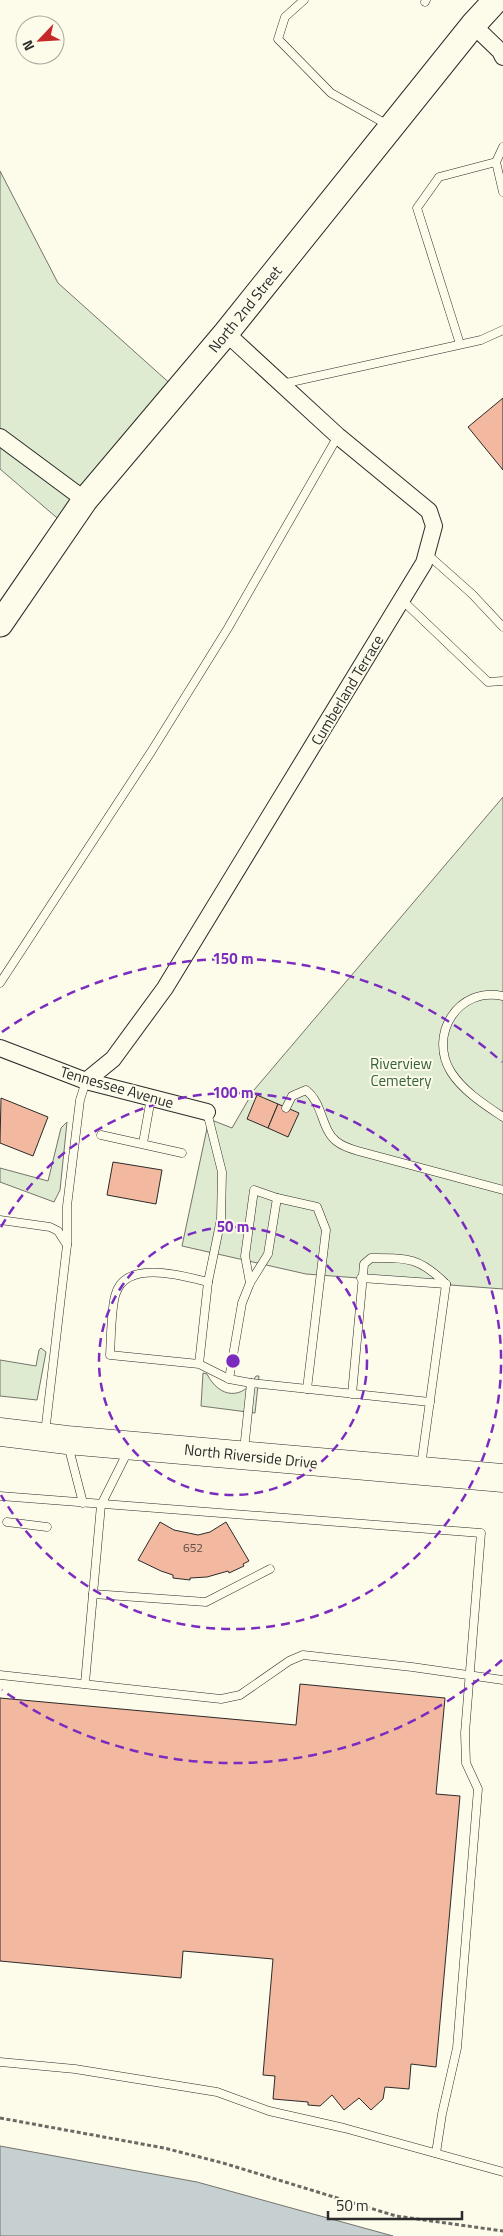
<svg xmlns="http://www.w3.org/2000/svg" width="503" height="2236" viewBox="0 0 503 2236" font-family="'Titillium Web',sans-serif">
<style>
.green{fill:#deebd1;stroke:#74746e}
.water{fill:#c7d0d0;stroke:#74746e}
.building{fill:#f2b8a0;stroke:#2b2b2b}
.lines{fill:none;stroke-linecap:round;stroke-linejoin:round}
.lane-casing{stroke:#2b2b2b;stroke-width:9}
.street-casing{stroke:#2b2b2b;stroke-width:18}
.primary-casing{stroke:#2b2b2b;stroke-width:27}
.highway-casing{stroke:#2b2b2b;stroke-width:29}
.path{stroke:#6a6964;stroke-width:3;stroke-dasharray:4 2.5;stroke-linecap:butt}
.lane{stroke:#fdfbea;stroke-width:8}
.street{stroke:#fdfbea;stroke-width:16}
.primary{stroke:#fdfbea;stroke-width:25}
.highway{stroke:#fdfbea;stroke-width:28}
.ring{fill:none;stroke:#7b2cbf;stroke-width:2.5;stroke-dasharray:9 6}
.labels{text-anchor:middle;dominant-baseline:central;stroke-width:4;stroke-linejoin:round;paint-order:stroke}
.number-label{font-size:12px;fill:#5d4e48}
.street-label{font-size:15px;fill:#2b2b2b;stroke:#fdfbea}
.park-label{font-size:15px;fill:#34623c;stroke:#fdfbea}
.centre{fill:#7b2cbf;stroke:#fdfbea;stroke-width:2.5}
.ring-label{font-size:15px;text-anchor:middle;font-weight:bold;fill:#7b2cbf;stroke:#fdfbea;stroke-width:4;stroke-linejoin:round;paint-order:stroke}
</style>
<rect width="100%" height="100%" fill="#fdfbea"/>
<g class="green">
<path d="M0 171 58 283 184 396 70 529 0 469Z"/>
<path d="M503 797V1289L306 1274 182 1246 209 1119 232 1128 254 1090Z"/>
<path d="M67 1122 60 1190 54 1202 0 1182V1168L48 1181 61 1128Z"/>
<path d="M41 1348 46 1352 37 1400 0 1396V1360L36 1366 39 1350Z"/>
<path d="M203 1373 207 1374C219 1398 243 1401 256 1376H259L255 1413 201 1406Z"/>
</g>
<path class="water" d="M0 2146 197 2182 393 2236H0Z"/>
<g class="building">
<path d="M503 398V470L468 427Z"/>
<path d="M257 1095 278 1104 268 1128 247 1119Z"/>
<path d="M1 1098 48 1117 33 1156 0 1143Z"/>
<path d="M278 1104 299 1113 288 1137 268 1128Z"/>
<path d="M113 1162 162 1170 156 1204 107 1195Z"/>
<path d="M160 1522 174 1530 198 1535 210 1532 226 1522 249 1561 243 1564 244 1566 229 1573 228 1571 207 1577 190 1578V1580L173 1578V1575L161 1571 138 1560Z"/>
<path d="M300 1684 445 1698 436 1794 460 1796 436 2067 411 2064 409 2089 385 2087 383 2099 371 2110 359 2098 344 2110 332 2095 320 2106 308 2105V2102L273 2099 275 2076 263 2075 273 1959 183 1951 181 1978 0 1961V1698L296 1725Z"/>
</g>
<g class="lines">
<g class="lane-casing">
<g id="lane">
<path d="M304 0 285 17 278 39 331 93 388 125"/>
<path d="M425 2 426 0"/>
<path d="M496 162 503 192"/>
<path d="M460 344 417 208 439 177 496 162 503 147"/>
<path d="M282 384 481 340 503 330"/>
<path d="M427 554 472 594 503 627"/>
<path d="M402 600 488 682 503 681"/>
<path d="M0 983 151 752 228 628 338 436"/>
<path d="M503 996C458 986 428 1035 451 1072 463 1091 485 1105 503 1117"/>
<path d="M286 1108 292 1096 306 1090C323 1103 321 1129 336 1141 342 1146 351 1149 358 1151L503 1190"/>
<path d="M207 1112 222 1172 221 1219 208 1282"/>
<path d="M101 1135 182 1153"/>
<path d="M143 1143 151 1098"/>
<path d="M0 1220 50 1227 58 1231 67 1245"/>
<path d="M361 1278 446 1284"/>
<path d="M250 1283 245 1256 254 1190 277 1198"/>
<path d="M199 1364 208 1282C184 1276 127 1259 116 1293 111 1305 111 1340 110 1355L199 1364 229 1379"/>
<path d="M251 1383 229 1379 242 1303 250 1283 268 1254 277 1198 317 1207 326 1230 307 1389"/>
<path d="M352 1394 364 1264 371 1258C408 1258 419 1257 446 1284"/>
<path d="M45 1433 67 1245V1206L80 1100 86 1081"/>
<path d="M68 1445 83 1503"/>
<path d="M244 1450 251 1383 430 1402"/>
<path d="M421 1466 446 1284"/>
<path d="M0 1496 481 1533 465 1733 466 1763 478 1789 477 1801 457 2048 442 2114 436 2153"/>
<path d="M7 1522 47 1527"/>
<path d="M93 1594 206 1602 270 1569"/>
<path d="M0 1675 221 1699 240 1695 289 1661 303 1655 412 1667 503 1680"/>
<path d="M85 1683 101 1505 128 1451"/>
<path d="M0 2062 75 2069 217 2092 269 2111 344 2128 503 2172"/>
</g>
</g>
<g class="street-casing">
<g id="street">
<path d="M473 25 500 51 503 57"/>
<path d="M0 437 85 500"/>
<path d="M0 1048 86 1081 207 1112"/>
<path d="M86 1081 113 1059 165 988 424 563 434 526 429 511 338 436 226 333"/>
</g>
</g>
<g class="primary-casing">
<path id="primary" d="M0 624 85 500 226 333 473 25 496 0"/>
</g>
<g class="highway-casing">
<path id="highway" d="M0 1432 67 1440 503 1478"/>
</g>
<path class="path" d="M0 2118 164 2148 223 2163 396 2216 503 2231"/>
<use href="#lane" class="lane"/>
<use href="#street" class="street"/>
<use href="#primary" class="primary"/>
<use href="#highway" class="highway"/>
</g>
<g class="ring">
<circle cx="233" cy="1361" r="134"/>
<path d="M1 1227A268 268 0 1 1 1 1495"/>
<path d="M502 1660A402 402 0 0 1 2 1690M2 1032A402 402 0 0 1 502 1062"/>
</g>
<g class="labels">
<g class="number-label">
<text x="193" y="1547">652</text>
</g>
<g class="street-label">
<text transform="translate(245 309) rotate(-51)">North 2nd Street</text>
<text transform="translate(347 690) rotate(-59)">Cumberland Terrace</text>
<text transform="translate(117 1087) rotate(16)">Tennessee Avenue</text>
<text transform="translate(251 1456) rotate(6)">North Riverside Drive</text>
</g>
<g class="park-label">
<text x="401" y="1063">Riverview<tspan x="401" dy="17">Cemetery</tspan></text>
</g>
</g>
<circle cx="233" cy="1361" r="8" class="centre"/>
<g class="ring-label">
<text x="233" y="964">150 m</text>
<text x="233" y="1098">100 m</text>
<text x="233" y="1232">50 m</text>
</g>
<g transform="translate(40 40) rotate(245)"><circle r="24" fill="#fdfbea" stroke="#a9a89e"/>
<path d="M0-4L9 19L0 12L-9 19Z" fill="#c62828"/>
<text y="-8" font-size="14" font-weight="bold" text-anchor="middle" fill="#2b2b2b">N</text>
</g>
<path d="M328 2211v8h134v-8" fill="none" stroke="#2b2b2b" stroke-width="2.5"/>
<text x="336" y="2211" font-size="15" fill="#2b2b2b" stroke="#fdfbea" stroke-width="4" paint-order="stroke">50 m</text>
</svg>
